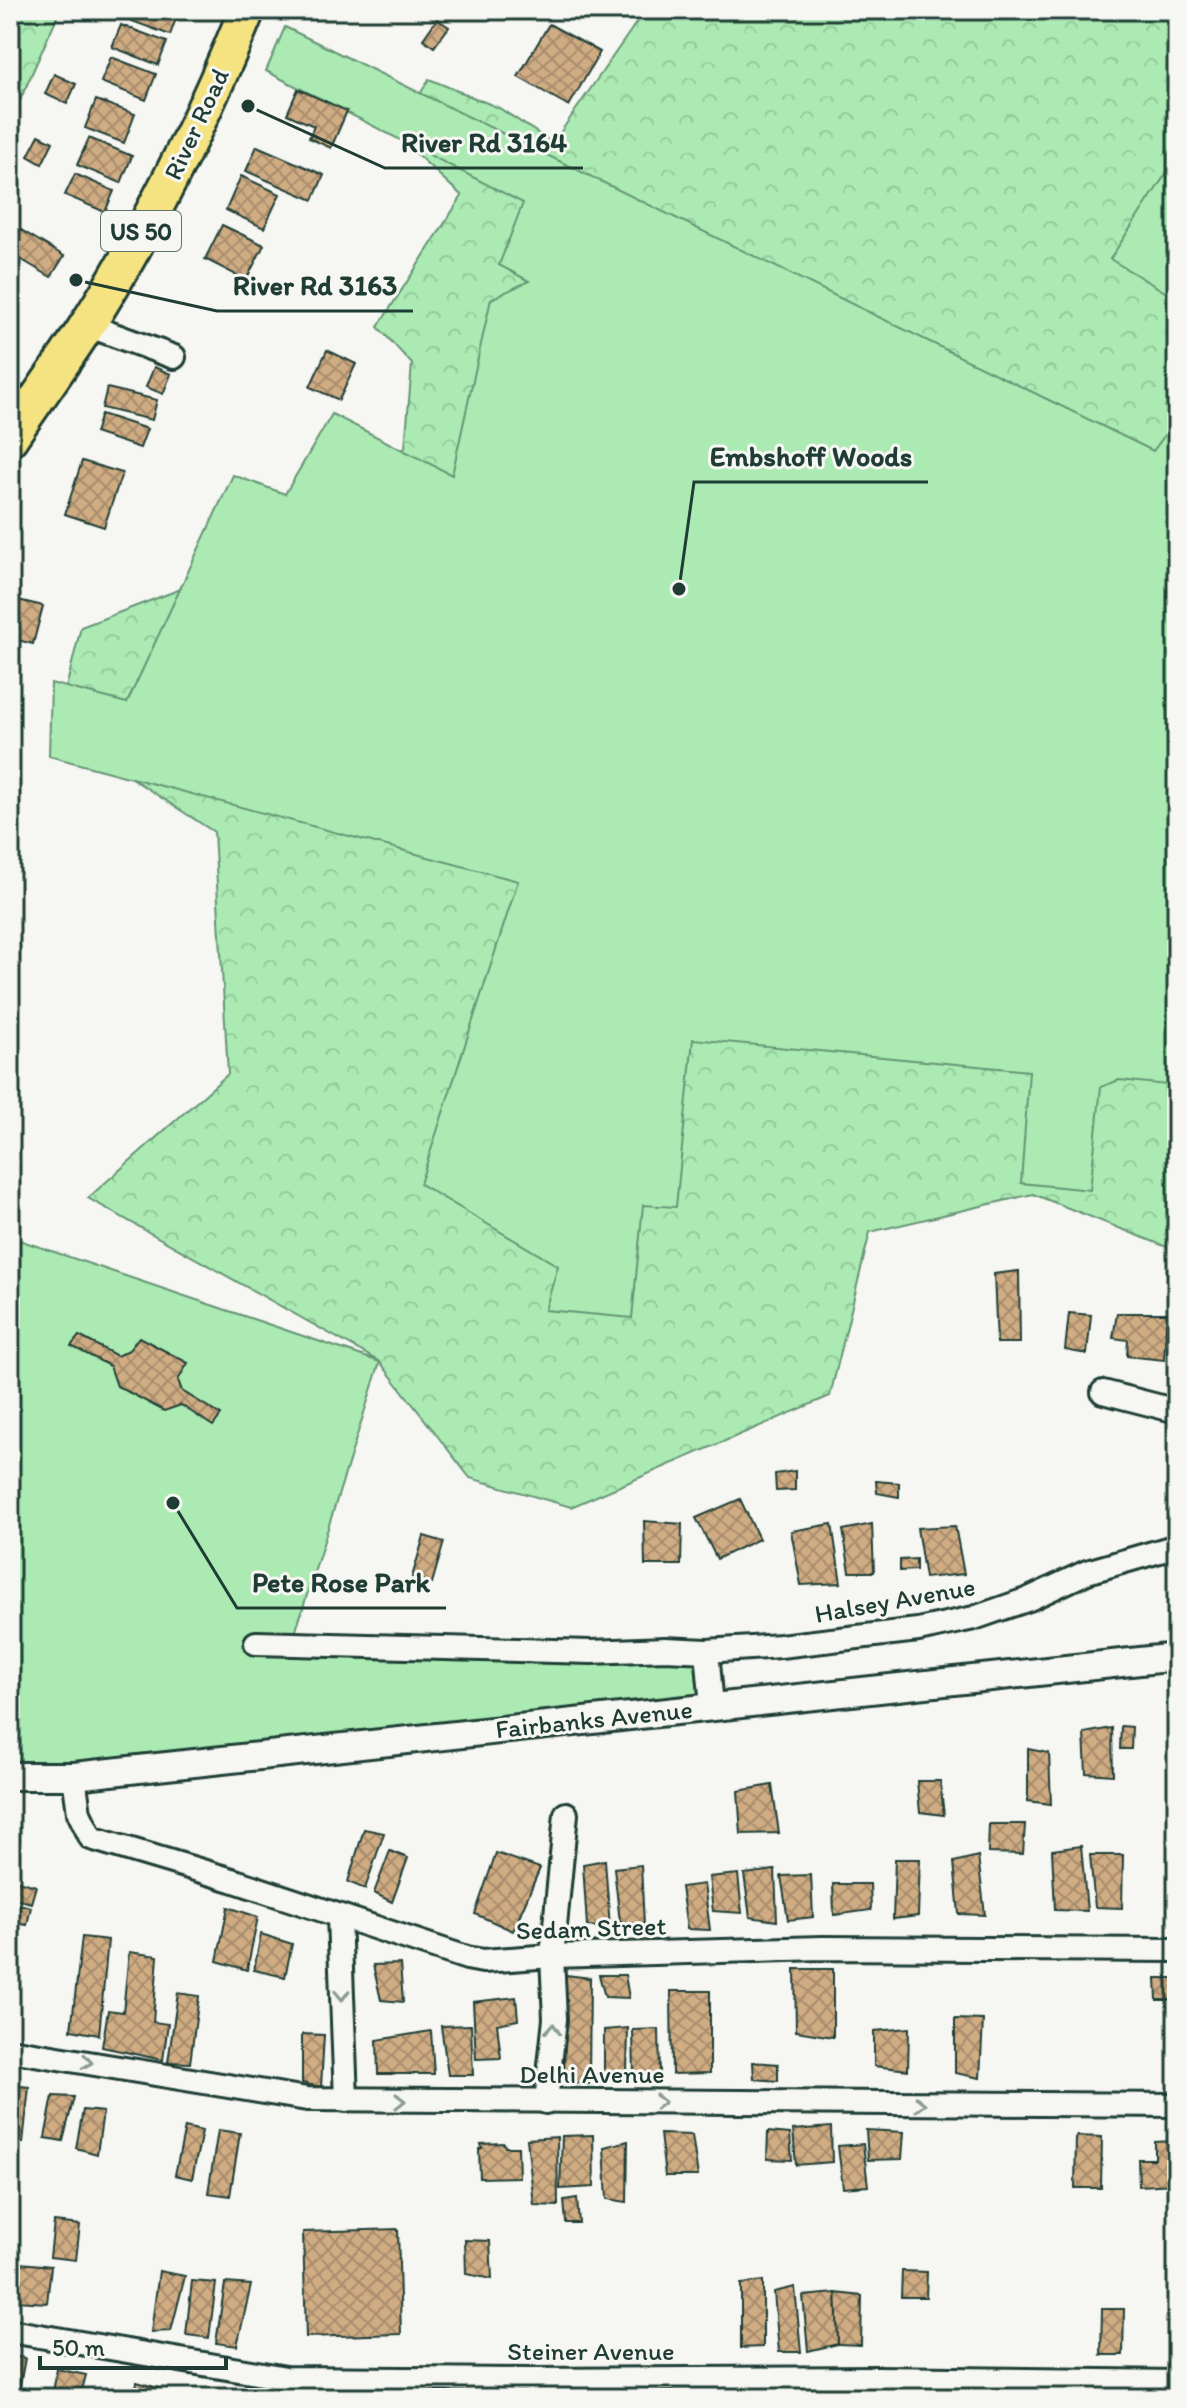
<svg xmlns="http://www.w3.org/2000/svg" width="1187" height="2408" viewBox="0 0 1187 2408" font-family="Itim,sans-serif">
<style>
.forest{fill:url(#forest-crowns);stroke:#659474;stroke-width:2}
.park{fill:#abebb3;stroke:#659474;stroke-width:2}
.building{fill:url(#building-cross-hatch);stroke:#1f3d34;stroke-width:2}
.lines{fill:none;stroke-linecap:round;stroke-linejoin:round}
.minor-casing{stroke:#1f3d34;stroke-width:28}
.tertiary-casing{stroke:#1f3d34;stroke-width:32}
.primary-casing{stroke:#1f3d34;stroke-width:40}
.minor{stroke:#f6f6f2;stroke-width:22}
.tertiary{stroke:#f6f6f2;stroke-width:26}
.primary{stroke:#f5e382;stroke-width:34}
.oneway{stroke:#8a9a93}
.labels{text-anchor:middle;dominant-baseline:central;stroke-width:6;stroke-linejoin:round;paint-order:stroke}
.shield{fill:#f6f6f2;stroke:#60746d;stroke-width:2}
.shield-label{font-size:24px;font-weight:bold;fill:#1f3d34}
.street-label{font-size:26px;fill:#1f3d34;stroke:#f6f6f2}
.leader{fill:none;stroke:#1f3d34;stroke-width:3}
.callout-dot{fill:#1f3d34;stroke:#f6f6f2;stroke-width:3}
.callout-label{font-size:28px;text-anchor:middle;font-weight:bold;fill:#1f3d34;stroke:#f6f6f2;stroke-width:6;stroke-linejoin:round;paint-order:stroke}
</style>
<defs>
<pattern id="forest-crowns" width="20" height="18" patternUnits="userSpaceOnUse" patternTransform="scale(2)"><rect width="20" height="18" fill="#abebb3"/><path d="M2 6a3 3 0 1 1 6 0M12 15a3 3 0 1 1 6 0" fill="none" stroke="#93ca9b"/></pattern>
<pattern id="building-cross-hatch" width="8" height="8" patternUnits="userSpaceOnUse" patternTransform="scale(2)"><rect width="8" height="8" fill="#d0ac83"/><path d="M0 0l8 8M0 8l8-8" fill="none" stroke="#a88d6c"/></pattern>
</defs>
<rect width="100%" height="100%" fill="#f6f6f2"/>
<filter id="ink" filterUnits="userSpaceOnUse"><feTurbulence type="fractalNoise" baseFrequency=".0125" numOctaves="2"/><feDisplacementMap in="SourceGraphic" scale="16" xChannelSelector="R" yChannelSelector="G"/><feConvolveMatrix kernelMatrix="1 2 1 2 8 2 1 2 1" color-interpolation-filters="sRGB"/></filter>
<g filter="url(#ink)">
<g class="forest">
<path d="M10 10H60L10 123Z"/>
<path d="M645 10H1177V1251L1033 1194 870 1232 830 1396 571 1507 470 1478 380 1362 88 1198 228 1074 214 832 56 729 81 627 194 584 319 498 405 448 412 364 378 327 462 196 396 135 429 79 499 108 553 143Z"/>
</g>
<g class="park">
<path d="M285 27 1153 451 1177 419V1086L1119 1080 1101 1087 1090 1190 1021 1183 1029 1071 693 1039 676 1207 643 1205 632 1318 545 1310 558 1266 420 1184 518 881 49 756 51 683 127 703 233 475 285 494 332 414 452 475 491 299 529 281 499 265 523 203 266 71Z"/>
<path d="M1177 157V299L1110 259Z"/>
<path d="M10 1237 380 1362 292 1643 707 1651 712 1707 10 1776Z"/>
</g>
<g class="building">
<path d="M124 10H179L170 35 121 17Z"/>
<path d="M437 19 449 27 434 47 423 39Z"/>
<path d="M549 24 600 52 569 106 518 77Z"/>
<path d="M121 25 167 42 158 65 112 47Z"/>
<path d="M111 57 156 74 146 100 101 82Z"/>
<path d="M54 74 76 84 67 104 45 94Z"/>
<path d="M298 89 347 111 331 148 309 138 314 126 287 114Z"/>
<path d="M96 100 135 114 124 143 85 128Z"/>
<path d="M39 135 53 142 42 164 28 156Z"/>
<path d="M89 138 132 156 121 183 77 165Z"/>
<path d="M257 146 324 175 313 200 246 171Z"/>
<path d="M75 174 114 191 105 212 65 195Z"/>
<path d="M241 176 280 194 264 228 226 210Z"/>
<path d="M13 225 64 256 51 277 10 253V229Z"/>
<path d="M222 225 264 245 246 280 205 259Z"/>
<path d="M327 350 356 364 339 400 310 387Z"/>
<path d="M154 367 171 374 163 394 146 387Z"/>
<path d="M107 388 157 400 152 420 102 408Z"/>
<path d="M101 414 147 429 140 448 95 433Z"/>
<path d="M82 461 122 473 104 527 65 514Z"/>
<path d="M10 598 43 606 33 644 10 638Z"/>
<path d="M1019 1271 1020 1343H997L994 1274Z"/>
<path d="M1069 1313 1091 1315 1087 1354 1065 1350Z"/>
<path d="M1117 1313H1167L1164 1360 1127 1356 1128 1340 1113 1338Z"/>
<path d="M79 1336 117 1356 129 1350 139 1337 188 1363 178 1380 182 1391 221 1415 213 1426 181 1405 164 1411 117 1386 110 1366 71 1346Z"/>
<path d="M795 1471V1490L776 1491 775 1474Z"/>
<path d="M876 1481 899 1483V1497L877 1493Z"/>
<path d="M740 1499 759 1539 717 1559 696 1518Z"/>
<path d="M644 1521 682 1524 681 1565H645Z"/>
<path d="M832 1524 841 1583 801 1585 791 1531Z"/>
<path d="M872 1524 874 1572H850L843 1530Z"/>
<path d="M955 1526 964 1574 925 1578 917 1528Z"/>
<path d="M424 1536 444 1542 432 1583 412 1577Z"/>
<path d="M916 1559V1570L900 1571V1560Z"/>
<path d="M1121 1726 1132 1727 1131 1749H1120Z"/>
<path d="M1112 1728 1113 1775 1086 1773 1084 1733Z"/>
<path d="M1028 1749 1049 1753 1051 1804 1028 1801Z"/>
<path d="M917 1781H940L944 1815 920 1812Z"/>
<path d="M772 1785 779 1833 741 1834 738 1791Z"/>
<path d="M989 1824H1025L1023 1854 988 1853Z"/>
<path d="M364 1829 384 1833 365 1889 348 1882Z"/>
<path d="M1081 1846 1087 1911 1055 1910 1052 1850Z"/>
<path d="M390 1851 408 1858 392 1902 374 1893Z"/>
<path d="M496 1853 540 1868 513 1931 475 1914Z"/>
<path d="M1090 1855H1123L1122 1908 1095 1907Z"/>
<path d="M978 1856 985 1915 959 1914 954 1862Z"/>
<path d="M895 1859H920L918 1916 893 1919Z"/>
<path d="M605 1860 610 1928 587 1926 583 1864Z"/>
<path d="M641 1865 644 1925 620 1922 614 1868Z"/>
<path d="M775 1870 777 1921 750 1917 744 1874Z"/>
<path d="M738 1874 742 1913 713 1911 709 1877Z"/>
<path d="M811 1875 813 1917 788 1920 781 1876Z"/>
<path d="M10 1879 36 1886 31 1903 10 1897Z"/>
<path d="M704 1884 710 1930 687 1929 681 1887Z"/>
<path d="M833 1884H870L871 1910 834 1915Z"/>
<path d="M10 1902 31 1907 27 1925 10 1922Z"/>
<path d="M228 1907 258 1917 247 1970 217 1961Z"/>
<path d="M261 1934 292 1944 285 1977 254 1970Z"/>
<path d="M82 1937 108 1940 99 2035 71 2030Z"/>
<path d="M129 1952 158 1956 153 2022 168 2024 163 2060 102 2047 108 2010 123 2012Z"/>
<path d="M400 1964 403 2002 381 2000 373 1965Z"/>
<path d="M795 1969H833V2037L796 2031Z"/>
<path d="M566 1975 590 1978 589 2084 564 2082Z"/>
<path d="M599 1975H625L629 1998 605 1997Z"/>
<path d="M1156 1978H1177V2000H1157Z"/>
<path d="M671 1991H710V2073L672 2074Z"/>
<path d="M178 1993 199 1996 190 2063 168 2062Z"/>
<path d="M516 1997 518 2020 497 2024 501 2058 476 2059 473 2002Z"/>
<path d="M955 2019 983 2020 980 2078 955 2073Z"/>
<path d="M471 2025 473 2075H448L441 2026Z"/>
<path d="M628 2028 627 2074H604V2030Z"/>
<path d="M909 2028 908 2070 874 2066V2031Z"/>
<path d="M659 2029 660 2077 634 2076 633 2030Z"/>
<path d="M431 2031 434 2074H378L377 2040Z"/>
<path d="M302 2034 324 2035 321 2087 302 2083Z"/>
<path d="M753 2062 778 2064V2081L754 2079Z"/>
<path d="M10 2085 29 2087 23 2143 10 2141Z"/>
<path d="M53 2096 74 2097 63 2141 45 2138Z"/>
<path d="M83 2110 103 2112 97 2154 76 2148Z"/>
<path d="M185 2127 202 2131 192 2179 175 2175Z"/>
<path d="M831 2127 832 2162 796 2165 793 2130Z"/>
<path d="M218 2130 240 2133 230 2196 208 2193Z"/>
<path d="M866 2130 904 2132 902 2159 868 2160Z"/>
<path d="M768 2132 790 2134 792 2160 767 2159Z"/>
<path d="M660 2134 692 2135 698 2176H665Z"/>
<path d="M593 2135 594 2187 560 2189 562 2136Z"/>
<path d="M1076 2136 1102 2137 1101 2188H1075Z"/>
<path d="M557 2137 558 2206 534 2205 527 2139Z"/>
<path d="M628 2141 627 2202 607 2199 604 2147Z"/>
<path d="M1174 2141 1175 2184 1139 2186 1138 2159H1155V2142Z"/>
<path d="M504 2143 505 2147H518L519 2177 480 2178 479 2149 482 2148 481 2144Z"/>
<path d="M863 2144 868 2186 843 2188 838 2146Z"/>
<path d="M577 2198 579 2223H566L564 2200Z"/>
<path d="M54 2222 80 2225 76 2260 50 2257Z"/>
<path d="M398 2229 401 2334 306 2337 303 2232Z"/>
<path d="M465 2240 490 2241 492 2279 466 2274Z"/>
<path d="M20 2263 51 2266 47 2303 16 2301Z"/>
<path d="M159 2271 185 2276 171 2331 151 2332Z"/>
<path d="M902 2271 927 2272 926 2297H901Z"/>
<path d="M192 2281 216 2283 209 2338 186 2335Z"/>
<path d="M763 2281V2347L741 2348V2284Z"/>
<path d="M225 2283 251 2285 237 2346 216 2343Z"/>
<path d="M795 2287 801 2352H779L774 2292Z"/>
<path d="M836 2293 862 2296 861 2345 838 2344Z"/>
<path d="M836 2293 838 2344 808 2351 803 2296Z"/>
<path d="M1102 2309H1124L1123 2355H1101Z"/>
<path d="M10 2356 25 2358 20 2385 10 2383Z"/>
<path d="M57 2369 86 2375 80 2398H52Z"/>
<path d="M137 2382 158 2388 156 2398H134Z"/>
</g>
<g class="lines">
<g class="minor-casing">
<g id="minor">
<path d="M87 325 174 357"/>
<path d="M1103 1392 1177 1411"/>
<path d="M256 1643 591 1652 665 1649 707 1651 780 1646 918 1630 974 1618 1029 1599 1087 1572 1177 1546"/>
<path d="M707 1651 712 1707"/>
<path d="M74 1776 79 1813 91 1838 232 1880 467 1958 483 1961 552 1956 822 1948 1177 1950"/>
<path d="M339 1917 346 2100"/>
<path d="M10 2050 307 2099 1177 2105"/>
<path d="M546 2102 555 2019 552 1956 566 1814"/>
<path d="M10 2331 286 2378 530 2380 878 2378 1177 2382"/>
</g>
</g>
<g class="tertiary-casing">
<path id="tertiary" d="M10 1776H74L1177 1657"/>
</g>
<g class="primary-casing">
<path id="primary" d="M10 438C35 401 62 364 86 327 150 227 202 120 247 10"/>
</g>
<use href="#minor" class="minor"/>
<use href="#tertiary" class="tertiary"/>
<use href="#primary" class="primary"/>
</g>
<defs><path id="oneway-chevron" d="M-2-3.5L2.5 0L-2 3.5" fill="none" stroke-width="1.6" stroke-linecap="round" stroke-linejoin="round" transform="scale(2)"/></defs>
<g class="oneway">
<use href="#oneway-chevron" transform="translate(342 1995) rotate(88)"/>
<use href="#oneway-chevron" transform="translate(553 2029) rotate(-85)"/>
<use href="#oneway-chevron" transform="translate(87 2062) rotate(9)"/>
<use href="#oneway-chevron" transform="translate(400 2101)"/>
<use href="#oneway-chevron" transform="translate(660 2102)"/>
<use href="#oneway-chevron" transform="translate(920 2104)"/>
</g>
</g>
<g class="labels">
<rect class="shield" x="101" y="211" width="80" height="40" rx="6"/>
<g class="shield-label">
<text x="141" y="231">US 50</text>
</g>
<g class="street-label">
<text transform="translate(196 124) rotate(-65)">River Road</text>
<text transform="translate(895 1600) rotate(-10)">Halsey Avenue</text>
<text transform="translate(594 1719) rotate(-6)">Fairbanks Avenue</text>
<text transform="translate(591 1928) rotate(-2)">Sedam Street</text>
<text x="592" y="2074">Delhi Avenue</text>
<text x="591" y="2351">Steiner Avenue</text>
</g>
</g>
<path class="leader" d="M248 106L385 168H583M76 280L217 311H413M679 589L694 482H928M173 1503L237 1608H446"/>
<g class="callout-dot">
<circle cx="248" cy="106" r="8"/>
<circle cx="76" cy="280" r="8"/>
<circle cx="679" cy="589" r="8"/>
<circle cx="173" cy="1503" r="8"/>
</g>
<g class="callout-label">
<text x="484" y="152">River Rd 3164</text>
<text x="315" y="295">River Rd 3163</text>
<text x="811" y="466">Embshoff Woods</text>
<text x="341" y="1592">Pete Rose Park</text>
</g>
<rect width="1187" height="2408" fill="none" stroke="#f6f6f2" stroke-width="40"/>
<rect x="20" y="20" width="1147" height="2368" fill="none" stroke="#1f3d34" stroke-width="3" filter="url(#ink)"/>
<path d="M40 2356v12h186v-12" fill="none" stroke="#1f3d34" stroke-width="4"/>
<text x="52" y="2356" font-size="24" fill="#1f3d34" stroke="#f6f6f2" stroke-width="6" paint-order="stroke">50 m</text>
</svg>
